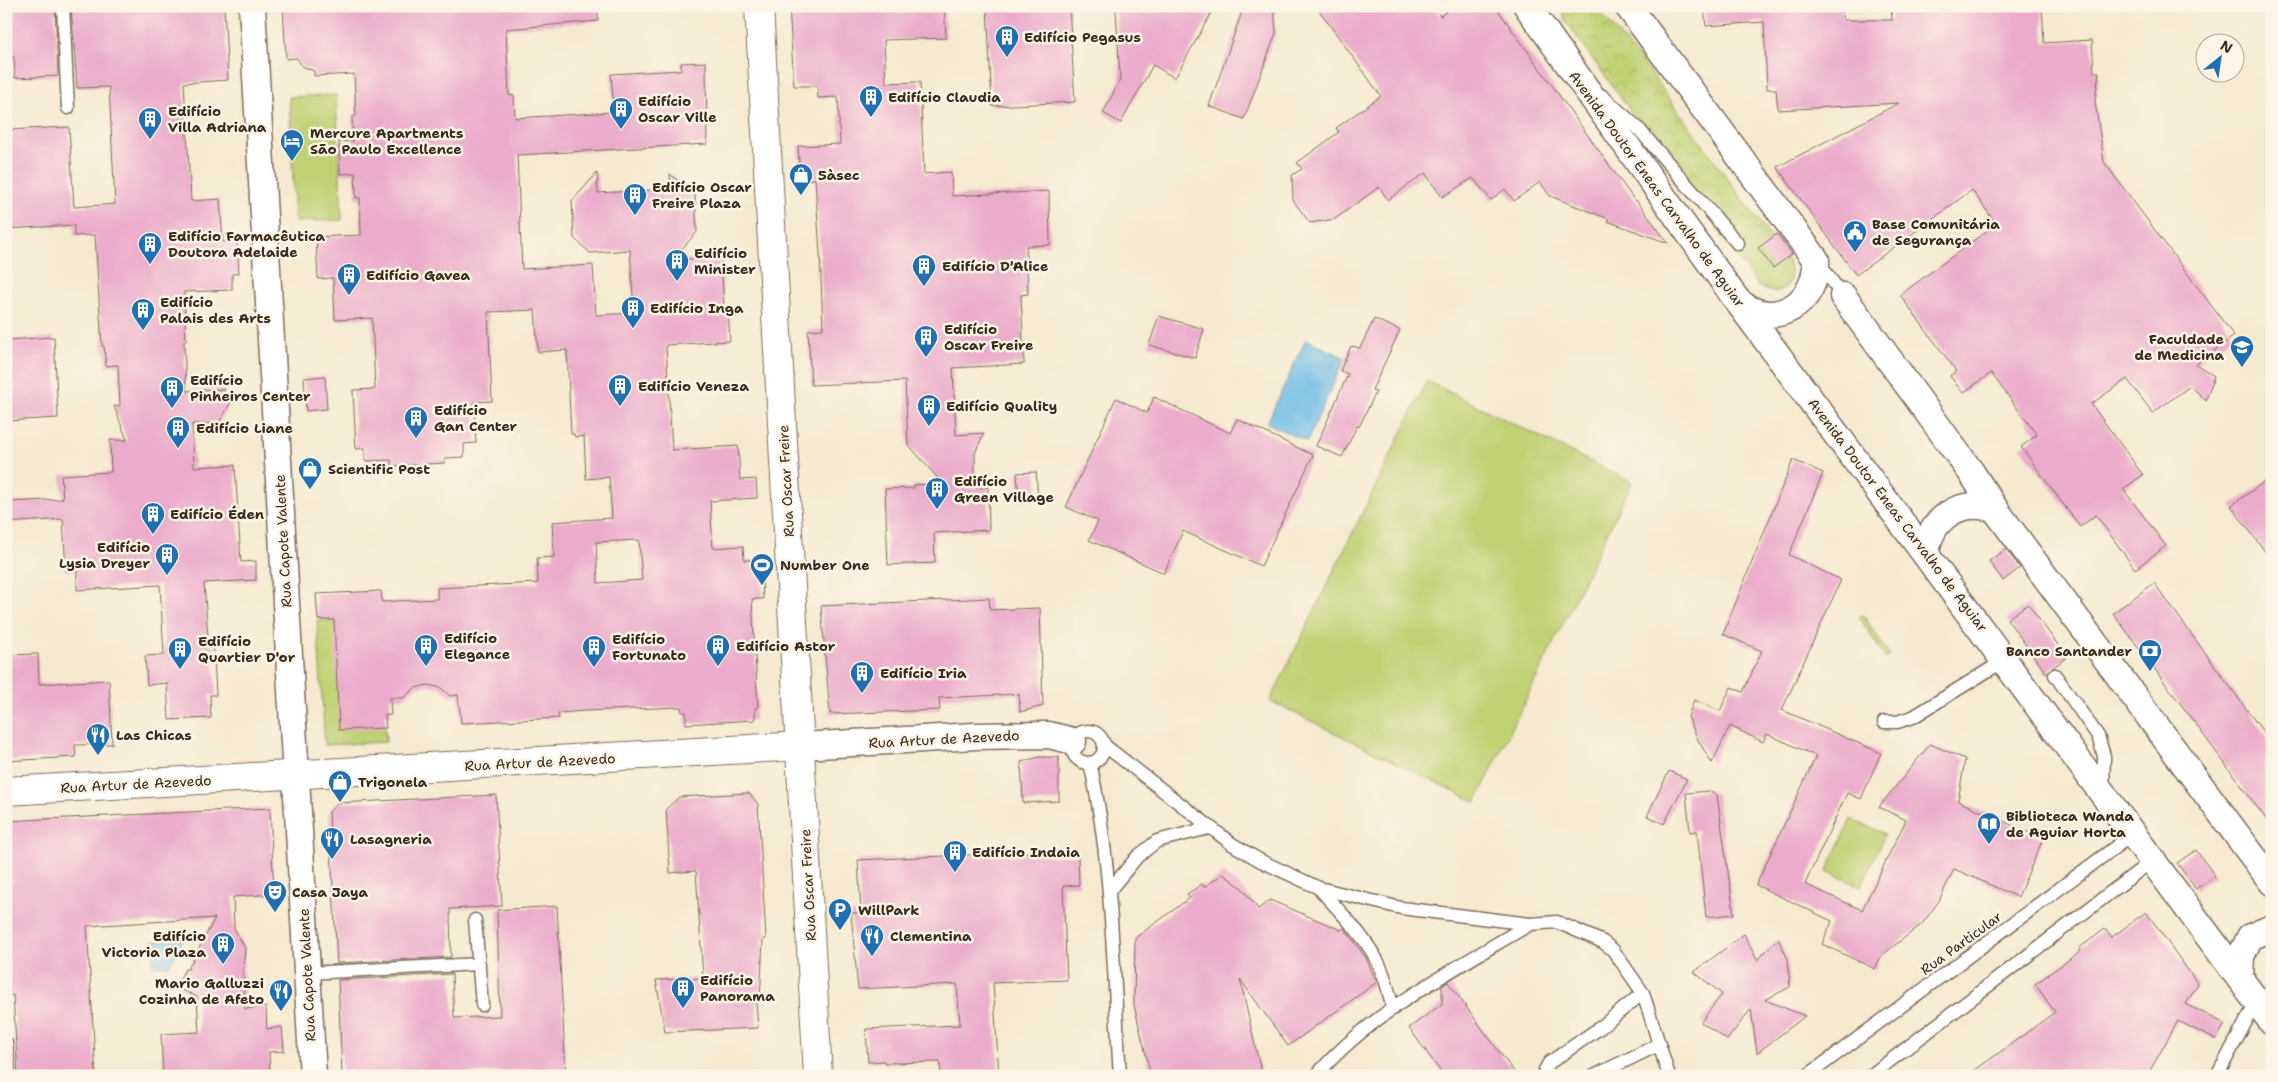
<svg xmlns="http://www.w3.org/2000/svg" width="2278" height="1082" viewBox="0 0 2278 1082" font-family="'Shantell Sans',sans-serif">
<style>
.grass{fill:url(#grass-tufts);stroke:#7e7e48}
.park{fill:url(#park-crowns);stroke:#7e7e48}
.garden{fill:#c0d173;stroke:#7e7e48}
.water{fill:#6bbae6;stroke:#537282}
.building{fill:#ebaccb;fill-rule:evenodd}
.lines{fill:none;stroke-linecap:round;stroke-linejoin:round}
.lane-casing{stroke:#7c6d5c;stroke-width:15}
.street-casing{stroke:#7c6d5c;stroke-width:29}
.secondary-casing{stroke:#7c6d5c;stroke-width:30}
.lane{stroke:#fff;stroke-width:12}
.street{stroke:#fff;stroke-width:26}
.secondary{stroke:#fff;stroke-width:28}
.labels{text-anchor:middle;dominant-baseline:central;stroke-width:5;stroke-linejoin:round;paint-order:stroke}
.poi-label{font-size:14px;font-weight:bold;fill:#3b2a1e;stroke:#fcf5e5;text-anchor:start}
.street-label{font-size:14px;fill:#3b2a1e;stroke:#fcf5e5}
</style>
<defs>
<pattern id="grass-tufts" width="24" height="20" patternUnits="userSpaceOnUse" patternTransform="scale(1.25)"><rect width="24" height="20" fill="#c0d173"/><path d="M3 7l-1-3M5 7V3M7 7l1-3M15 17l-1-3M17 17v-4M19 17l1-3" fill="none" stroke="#a6b463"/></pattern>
<pattern id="park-crowns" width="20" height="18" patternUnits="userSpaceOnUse" patternTransform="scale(1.25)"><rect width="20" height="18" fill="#c0d173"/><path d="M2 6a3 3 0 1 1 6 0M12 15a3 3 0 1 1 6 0" fill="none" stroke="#a6b463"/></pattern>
</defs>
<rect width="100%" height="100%" fill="#fcf5e5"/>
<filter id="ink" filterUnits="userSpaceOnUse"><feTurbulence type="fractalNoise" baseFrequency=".02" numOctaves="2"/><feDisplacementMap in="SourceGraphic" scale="10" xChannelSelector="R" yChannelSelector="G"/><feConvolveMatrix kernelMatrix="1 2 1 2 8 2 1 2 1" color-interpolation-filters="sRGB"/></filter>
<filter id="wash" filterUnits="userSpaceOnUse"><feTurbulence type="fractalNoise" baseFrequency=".0096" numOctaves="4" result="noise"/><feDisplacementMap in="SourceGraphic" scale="20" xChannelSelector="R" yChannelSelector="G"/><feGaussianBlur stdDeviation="1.12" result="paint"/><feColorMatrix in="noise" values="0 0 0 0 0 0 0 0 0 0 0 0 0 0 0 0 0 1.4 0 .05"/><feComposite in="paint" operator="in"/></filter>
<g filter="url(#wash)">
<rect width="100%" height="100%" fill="#f5e9cf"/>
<path class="grass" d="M1863 615 1890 656 1886 659 1859 617Z"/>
<path class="park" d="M1565 6H1595L1647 68 1788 261C1797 285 1781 299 1759 287L1565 21 1563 11Z"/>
<g class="garden">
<path d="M336 95 342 220 295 222 289 97Z"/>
<path d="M1427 381 1632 482 1476 802 1270 701Z"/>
<path d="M317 620H334L385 728 386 742 325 745Z"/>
<path d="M1851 819 1885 834 1861 887 1827 871Z"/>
</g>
<g class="water">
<path d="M1306 339 1345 358 1307 442 1267 423Z"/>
<path d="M170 930 184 938 169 966H153L152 941H164Z"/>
</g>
<g id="blocks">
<g class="building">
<path d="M6 6H55L58 76 15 78 14 57 6 58Z"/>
<path d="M71 6H224L228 80 184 83 191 201 220 199 223 242 237 241 239 273 232 274V290L184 292 186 341H184L186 391 224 389V400H232L219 423 192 424 194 467 235 465 241 562 256 561V580L204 583 208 638H213L216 695H210L211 718 169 720 167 683 147 685 145 656 164 655 160 585 77 590V571H66L63 519 6 523 10 502 63 499 61 475 111 472 110 440H127L114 406H120L118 365 106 366 104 346H102L95 235 74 236V225L6 229V130L69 127 74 207 115 204 109 87 77 88Z"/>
<path d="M283 6H598V21L506 29 509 95 514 96 515 118 614 112 611 74 681 70V63L706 62 707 144 517 155 522 269 593 265 596 315 634 313 630 250 590 253 574 238 572 201 597 173 598 193 671 189 670 174 695 195 697 232 672 260 721 257 724 308H728L730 341 666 345 672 450 738 446 740 480 756 479 757 498 710 501 713 548 743 546 744 560H761L763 599H752L758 708H755V720L686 724V712H682L681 707 585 711 558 713 559 718 461 723 458 695 450 696 441 688 428 685 415 688 403 698H390L391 715H385L386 728 339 730 334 620H318L316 594 381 591 382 602 397 601 437 599V588L538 583 537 558 554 557 552 522 612 518 609 477 586 479 584 436 575 437 574 434H571L567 350 538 352 535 310 488 312 492 401 474 402 476 443 464 444V457L445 458V463L391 466V460L365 461V448L356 449 353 390 375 389 372 318 335 320 333 278 318 279 316 237 361 235 360 198H356L355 173 340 174 339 142 353 141 352 117 356 116 354 74 314 76V71L302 66 297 58 286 59ZM639 540 642 580 598 583 596 542Z"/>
<path d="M789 6H944L946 38 884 40 886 83 920 82 924 174 951 172 952 196 1049 191 1050 245 1026 246 1028 294 1021 295 1024 364 953 368 956 435 984 433 975 453V488L988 487 989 530 934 533 935 563 888 565 885 489 914 488V485L942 483 908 444 905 381 811 385 808 330 823 329 820 253 815 179 800 180 798 146 840 144 838 97 818 98 817 86H794Z"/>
<path d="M987 6H1069L1075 102 992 106Z"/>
<path d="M1121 6H1215L1175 78 1153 65 1121 123 1103 113 1120 80 1116 9H1121Z"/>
<path d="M1244 6H1274L1276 33 1244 119 1209 106Z"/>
<path d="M1316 6H1433L1440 16 1454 6H1495L1635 201 1636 200 1668 243 1607 221 1609 219 1550 196 1540 182 1514 201 1505 189 1491 200 1473 178 1442 197 1425 173 1388 200 1379 187 1335 219 1310 223 1293 200 1292 175 1302 169 1297 163 1339 132 1336 128 1381 96Z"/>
<path d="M1704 6H1842L1843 20H1892L1891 6H2042L2044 43 2092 40 2094 72H2099L2095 101 2104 162 2234 336 2196 364 2214 376 2206 400 2190 386 2153 413 2127 379 2091 404 2143 475 2123 489 2166 546 2135 569 2096 515 2080 527 2021 447 2037 435 1991 373 1963 393 1950 376 1956 371 1900 295 1996 224 1972 190 1856 275 1777 167 1899 103 1778 110 1776 89H1767L1764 22 1706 26Z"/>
<path d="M1777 234 1792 254 1773 268 1758 248Z"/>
<path d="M1159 316 1204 329 1195 358 1149 345Z"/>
<path d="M1374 319 1400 330 1372 390 1376 392 1359 427 1357 426 1342 457 1316 446 1348 374 1340 371 1351 346 1360 348Z"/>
<path d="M54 337 58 418 6 421V340Z"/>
<path d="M325 376 327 409 306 411 304 378Z"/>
<path d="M1154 397 1230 433 1237 419 1313 455 1261 566 1183 531 1164 573 1089 540 1098 521 1066 507 1116 398 1147 413Z"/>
<path d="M1793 460 1823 473 1789 555 1841 580 1782 710 1881 753 1861 799 1847 793 1805 884 1862 910 1906 820 1879 807 1930 744 1965 759 1958 801 2043 839 2018 897 1954 869 1939 901 1922 924 1881 956 1875 969 1822 944 1832 921 1756 885 1816 756 1767 734 1763 742 1730 726 1712 763 1699 742 1688 717 1694 700 1720 711 1731 687 1743 692 1762 651 1723 634Z"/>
<path d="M1036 472 1038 499 1019 500 1017 473Z"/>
<path d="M2272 476V561L2231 506Z"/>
<path d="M2006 549 2020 568 2003 581 1989 561Z"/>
<path d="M2154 583 2272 744V827L2113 613Z"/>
<path d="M989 598 990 610 1040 608 1043 706 1020 712 1019 694 939 698 940 710 830 714 821 606Z"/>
<path d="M2028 604 2067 657 2046 673 2007 619Z"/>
<path d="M38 654 39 684 109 680 112 744 75 745 76 757 6 761V655Z"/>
<path d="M1039 757H1059V801L1023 803 1021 762Z"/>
<path d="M1669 771 1687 779 1664 824 1647 816Z"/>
<path d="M1710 791 1717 795 1734 914 1706 917 1697 831 1690 832 1686 793Z"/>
<path d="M749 793 758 804 766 939H763L760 1002H756L758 1028 665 1032 656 980 703 978 696 871 670 873 666 809 679 797Z"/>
<path d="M496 795 502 906 450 909 451 957 337 963 329 812 337 803Z"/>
<path d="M270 808 274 894 233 897 234 928 245 948 243 971 245 1009 266 1007 267 1029 282 1027 284 1051 269 1052 270 1076H163L161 1034 199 1032 197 997 176 987 185 969H188L215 918 87 926 96 1076H18L13 995 6 996V821Z"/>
<path d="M2196 850 2215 876 2196 889 2177 863Z"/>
<path d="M1051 851V857L1078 855 1079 885 1063 886 1067 980 993 983 999 1076H941L940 1062 884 1063V1061L868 1062 866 1029 960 1025 957 984 858 989 851 913H861L858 860Z"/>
<path d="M1223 874 1242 888 1258 909 1270 900 1341 930 1344 928 1366 958 1377 982 1288 1046 1240 979 1262 1076H1151L1134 1005 1135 938 1190 898 1187 894 1202 884 1204 887Z"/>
<path d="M557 906 566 1076H540L539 1069 436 1076H342L338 980 452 974 454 1018 500 1016 497 910Z"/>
<path d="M2146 912 2198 984 2186 1004 2225 1024 2216 1040 2178 1021 2147 1076H1967L2055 1012 2035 984 2081 951 2079 948 2105 929 2112 937Z"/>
<path d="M1744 934 1757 960 1778 939 1788 959 1790 987 1765 1000 1805 1016 1757 1053 1751 1009 1727 1040 1701 1022 1722 994 1694 972Z"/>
<path d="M1448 982 1517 1076H1444L1409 1028 1442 1004V986Z"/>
</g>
</g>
</g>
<g filter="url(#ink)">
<use href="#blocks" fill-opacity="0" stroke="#7c6d5c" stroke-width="1"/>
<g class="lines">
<g class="lane-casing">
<g id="lane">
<path d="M63 6 68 108"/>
<path d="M1601 95 1637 127 1738 244"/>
<path d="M1818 262 1843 296"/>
<path d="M2055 675 2098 736 2104 756 2103 790"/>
<path d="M1884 722H1897L1913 717 2005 660"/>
<circle cx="1088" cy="747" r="16"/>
<path d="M1104 745 1232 844 1261 861 1319 888 1401 908 1530 924 1557 922 1603 942 1613 950 1643 993 1669 1076"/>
<path d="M1090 763C1113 865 1113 972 1120 1076"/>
<path d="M1319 888C1340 912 1365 936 1379 964 1386 978 1389 993 1393 1009"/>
<path d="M1109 891 1137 857 1157 841 1209 828"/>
<path d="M475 920 482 1005"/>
<path d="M307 973 479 964"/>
<path d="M6 1043 9 1076"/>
<path d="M1316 1076C1370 1012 1459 967 1530 924"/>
<path d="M1546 1076 1545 1070 1549 1063 1601 1027 1643 993"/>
<path d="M1594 1076 1660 1044"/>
<path d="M1807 1076 2133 834"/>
<path d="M1870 1076 2153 860"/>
<path d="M2217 1076 2257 1001"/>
</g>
</g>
<g class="street-casing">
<g id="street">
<path d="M252 6 313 1076"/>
<path d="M1527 6 1736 299 2272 1022"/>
<path d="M1628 6 1816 260C1818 303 1774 331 1739 302"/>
<path d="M1843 296 1971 472 1995 509 2272 882"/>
<path d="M1926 555C1929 518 1960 498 1995 509"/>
<path d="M801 746 975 736 1049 735 1073 741"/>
<path d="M2240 979 2241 956 2250 937 2272 928"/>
</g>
</g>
<g class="secondary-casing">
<g id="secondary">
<path d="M759 6 818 1076"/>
<path d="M6 791 801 746"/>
</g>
</g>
<use href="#lane" class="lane"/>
<use href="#street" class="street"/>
<use href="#secondary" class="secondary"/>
</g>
</g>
<defs>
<g id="building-pin" transform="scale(1.25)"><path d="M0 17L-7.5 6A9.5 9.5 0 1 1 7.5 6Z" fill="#1f6fb2" stroke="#fcf5e5"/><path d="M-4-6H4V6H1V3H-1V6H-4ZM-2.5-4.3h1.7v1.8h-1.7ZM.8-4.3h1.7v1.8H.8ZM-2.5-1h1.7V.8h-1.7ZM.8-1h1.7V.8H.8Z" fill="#fff"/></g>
<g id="hotel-pin" transform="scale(1.25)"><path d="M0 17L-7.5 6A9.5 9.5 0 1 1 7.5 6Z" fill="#1f6fb2" stroke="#fcf5e5"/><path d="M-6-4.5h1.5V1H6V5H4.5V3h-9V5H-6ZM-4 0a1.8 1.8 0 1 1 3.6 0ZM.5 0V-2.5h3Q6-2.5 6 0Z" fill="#fff"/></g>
<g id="shop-pin" transform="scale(1.25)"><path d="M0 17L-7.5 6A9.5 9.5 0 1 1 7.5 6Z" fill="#1f6fb2" stroke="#fcf5e5"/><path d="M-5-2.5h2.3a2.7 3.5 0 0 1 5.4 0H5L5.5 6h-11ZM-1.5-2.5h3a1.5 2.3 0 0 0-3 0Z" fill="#fff"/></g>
<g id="civic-pin" transform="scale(1.25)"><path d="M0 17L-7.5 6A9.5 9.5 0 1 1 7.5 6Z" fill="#1f6fb2" stroke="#fcf5e5"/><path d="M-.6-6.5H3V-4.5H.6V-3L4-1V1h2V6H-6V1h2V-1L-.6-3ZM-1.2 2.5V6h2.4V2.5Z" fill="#fff"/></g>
<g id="university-pin" transform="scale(1.25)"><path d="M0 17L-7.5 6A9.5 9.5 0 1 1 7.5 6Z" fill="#1f6fb2" stroke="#fcf5e5"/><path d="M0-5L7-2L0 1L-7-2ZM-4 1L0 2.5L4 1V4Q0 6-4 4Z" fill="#fff"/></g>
<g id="stadium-pin" transform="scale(1.25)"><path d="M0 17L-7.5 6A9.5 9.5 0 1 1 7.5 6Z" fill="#1f6fb2" stroke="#fcf5e5"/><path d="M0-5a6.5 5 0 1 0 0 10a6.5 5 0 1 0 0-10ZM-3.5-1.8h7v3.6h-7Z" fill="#fff"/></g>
<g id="bank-pin" transform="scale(1.25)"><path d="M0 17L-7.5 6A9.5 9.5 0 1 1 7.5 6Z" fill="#1f6fb2" stroke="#fcf5e5"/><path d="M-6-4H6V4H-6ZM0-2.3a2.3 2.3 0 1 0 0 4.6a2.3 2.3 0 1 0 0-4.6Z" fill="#fff"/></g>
<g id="restaurant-pin" transform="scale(1.25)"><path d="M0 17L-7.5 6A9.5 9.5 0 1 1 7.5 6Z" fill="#1f6fb2" stroke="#fcf5e5"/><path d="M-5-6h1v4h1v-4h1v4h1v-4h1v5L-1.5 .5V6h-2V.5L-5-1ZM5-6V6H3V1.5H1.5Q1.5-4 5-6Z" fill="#fff"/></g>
<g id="library-pin" transform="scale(1.25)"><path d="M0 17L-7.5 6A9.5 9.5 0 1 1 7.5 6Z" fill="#1f6fb2" stroke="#fcf5e5"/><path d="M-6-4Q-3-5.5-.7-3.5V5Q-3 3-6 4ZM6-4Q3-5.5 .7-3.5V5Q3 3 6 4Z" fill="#fff"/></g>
<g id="theatre-pin" transform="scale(1.25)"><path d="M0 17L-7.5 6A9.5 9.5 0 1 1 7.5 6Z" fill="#1f6fb2" stroke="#fcf5e5"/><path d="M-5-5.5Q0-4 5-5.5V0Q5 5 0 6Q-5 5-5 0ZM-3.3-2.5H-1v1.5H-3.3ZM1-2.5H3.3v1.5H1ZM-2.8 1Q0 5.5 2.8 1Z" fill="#fff"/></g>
<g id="parking-pin" transform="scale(1.25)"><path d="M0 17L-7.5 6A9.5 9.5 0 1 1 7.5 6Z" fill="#1f6fb2" stroke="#fcf5e5"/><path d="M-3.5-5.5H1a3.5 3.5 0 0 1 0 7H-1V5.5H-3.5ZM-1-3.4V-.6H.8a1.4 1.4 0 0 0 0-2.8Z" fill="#fff"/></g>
</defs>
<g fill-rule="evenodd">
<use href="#building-pin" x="1007" y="37"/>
<use href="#building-pin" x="871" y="97"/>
<use href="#building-pin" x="621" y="109"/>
<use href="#building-pin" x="150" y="119"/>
<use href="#hotel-pin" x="292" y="141"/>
<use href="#shop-pin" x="801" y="175"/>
<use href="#building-pin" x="635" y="195"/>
<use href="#civic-pin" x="1855" y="232"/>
<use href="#building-pin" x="150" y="244"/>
<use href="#building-pin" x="677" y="261"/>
<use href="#building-pin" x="924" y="266"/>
<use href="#building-pin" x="349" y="275"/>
<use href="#building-pin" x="633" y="308"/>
<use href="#building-pin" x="143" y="310"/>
<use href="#building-pin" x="926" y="337"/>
<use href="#university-pin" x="2242" y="347"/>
<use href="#building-pin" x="620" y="386"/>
<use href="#building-pin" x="172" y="388"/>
<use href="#building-pin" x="929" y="406"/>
<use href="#building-pin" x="416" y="418"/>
<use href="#building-pin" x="178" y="428"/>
<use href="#shop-pin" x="310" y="469"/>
<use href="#building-pin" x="937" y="489"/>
<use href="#building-pin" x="153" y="514"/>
<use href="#building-pin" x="167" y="555"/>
<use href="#stadium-pin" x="762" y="565"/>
<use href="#building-pin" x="426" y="646"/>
<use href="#building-pin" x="718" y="646"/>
<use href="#building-pin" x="594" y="647"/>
<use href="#building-pin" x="180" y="649"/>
<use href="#bank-pin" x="2150" y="651"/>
<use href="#building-pin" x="862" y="673"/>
<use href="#restaurant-pin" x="98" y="735"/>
<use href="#shop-pin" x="340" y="782"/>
<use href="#library-pin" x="1989" y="824"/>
<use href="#restaurant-pin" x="332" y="839"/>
<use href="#building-pin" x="955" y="852"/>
<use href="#theatre-pin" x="275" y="892"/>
<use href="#parking-pin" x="840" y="910"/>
<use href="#restaurant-pin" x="872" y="936"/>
<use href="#building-pin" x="223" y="944"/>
<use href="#building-pin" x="683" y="988"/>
<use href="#restaurant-pin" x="281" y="991"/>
</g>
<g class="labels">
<g class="poi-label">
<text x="1024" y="37">Edifício Pegasus</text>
<text x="888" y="97">Edifício Claudia</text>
<text x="638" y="101">Edifício<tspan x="638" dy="16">Oscar Ville</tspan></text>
<text x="168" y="111">Edifício<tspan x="168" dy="16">Villa Adriana</tspan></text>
<text x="310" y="133">Mercure Apartments<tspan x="310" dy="16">São Paulo Excellence</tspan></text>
<text x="818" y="175">5àsec</text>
<text x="652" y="187">Edifício Oscar<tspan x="652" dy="16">Freire Plaza</tspan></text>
<text x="1872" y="224">Base Comunitária<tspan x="1872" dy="16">de Segurança</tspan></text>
<text x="168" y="236">Edifício Farmacêutica<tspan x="168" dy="16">Doutora Adelaide</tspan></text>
<text x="694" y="253">Edifício<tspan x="694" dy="16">Minister</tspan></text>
<text x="942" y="266">Edifício D'Alice</text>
<text x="366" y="275">Edifício Gavea</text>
<text x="160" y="302">Edifício<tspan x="160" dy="16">Palais des Arts</tspan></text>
<text x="650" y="308">Edifício Inga</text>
<text x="944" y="329">Edifício<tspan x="944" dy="16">Oscar Freire</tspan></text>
<text x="2224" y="339" text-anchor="end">Faculdade<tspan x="2224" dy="16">de Medicina</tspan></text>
<text x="190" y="380">Edifício<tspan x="190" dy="16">Pinheiros Center</tspan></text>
<text x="638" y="386">Edifício Veneza</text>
<text x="946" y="406">Edifício Quality</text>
<text x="434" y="410">Edifício<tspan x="434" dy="16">Gan Center</tspan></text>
<text x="196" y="428">Edifício Liane</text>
<text x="328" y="469">Scientific Post</text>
<text x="954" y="481">Edifício<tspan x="954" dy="16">Green Village</tspan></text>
<text x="170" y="514">Edifício Éden</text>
<text x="150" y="547" text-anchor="end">Edifício<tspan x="150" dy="16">Lysia Dreyer</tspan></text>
<text x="780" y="565">Number One</text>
<text x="444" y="638">Edifício<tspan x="444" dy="16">Elegance</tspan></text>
<text x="612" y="639">Edifício<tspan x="612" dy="16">Fortunato</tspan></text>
<text x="198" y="641">Edifício<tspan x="198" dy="16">Quartier D'or</tspan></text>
<text x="736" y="646">Edifício Astor</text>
<text x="2132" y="651" text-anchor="end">Banco Santander</text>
<text x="880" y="673">Edifício Iria</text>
<text x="116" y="735">Las Chicas</text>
<text x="358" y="782">Trigonela</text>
<text x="2006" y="816">Biblioteca Wanda<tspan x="2006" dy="16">de Aguiar Horta</tspan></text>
<text x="350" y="839">Lasagneria</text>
<text x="972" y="852">Edifício Indaia</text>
<text x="292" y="892">Casa Jaya</text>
<text x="858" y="910">WillPark</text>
<text x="206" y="936" text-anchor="end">Edifício<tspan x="206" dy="16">Victoria Plaza</tspan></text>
<text x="890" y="936">Clementina</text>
<text x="700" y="980">Edifício<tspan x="700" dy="16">Panorama</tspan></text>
<text x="264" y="983" text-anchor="end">Mario Galluzzi<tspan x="264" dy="16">Cozinha de Afeto</tspan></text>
</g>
<g class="street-label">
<text transform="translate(1657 189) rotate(54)">Avenida Doutor Eneas Carvalho de Aguiar</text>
<text transform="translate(786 481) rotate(-93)">Rua Oscar Freire</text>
<text transform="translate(1898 515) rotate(53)">Avenida Doutor Eneas Carvalho de Aguiar</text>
<text transform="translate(283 541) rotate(-93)">Rua Capote Valente</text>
<text transform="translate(944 739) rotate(-3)">Rua Artur de Azevedo</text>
<text transform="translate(540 762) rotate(-3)">Rua Artur de Azevedo</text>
<text transform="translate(136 784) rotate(-3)">Rua Artur de Azevedo</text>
<text transform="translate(808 885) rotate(-93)">Rua Oscar Freire</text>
<text transform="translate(1961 943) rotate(-36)">Rua Particular</text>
<text transform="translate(307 975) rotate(-93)">Rua Capote Valente</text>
</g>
</g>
<rect width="2278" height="1082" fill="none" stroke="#fcf5e5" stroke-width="25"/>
<g transform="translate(2220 58) rotate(30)"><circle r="24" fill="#fcf5e5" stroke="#afa495"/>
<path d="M0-4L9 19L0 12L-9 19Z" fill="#1f6fb2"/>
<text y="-8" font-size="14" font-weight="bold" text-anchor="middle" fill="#3b2a1e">N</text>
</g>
</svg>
